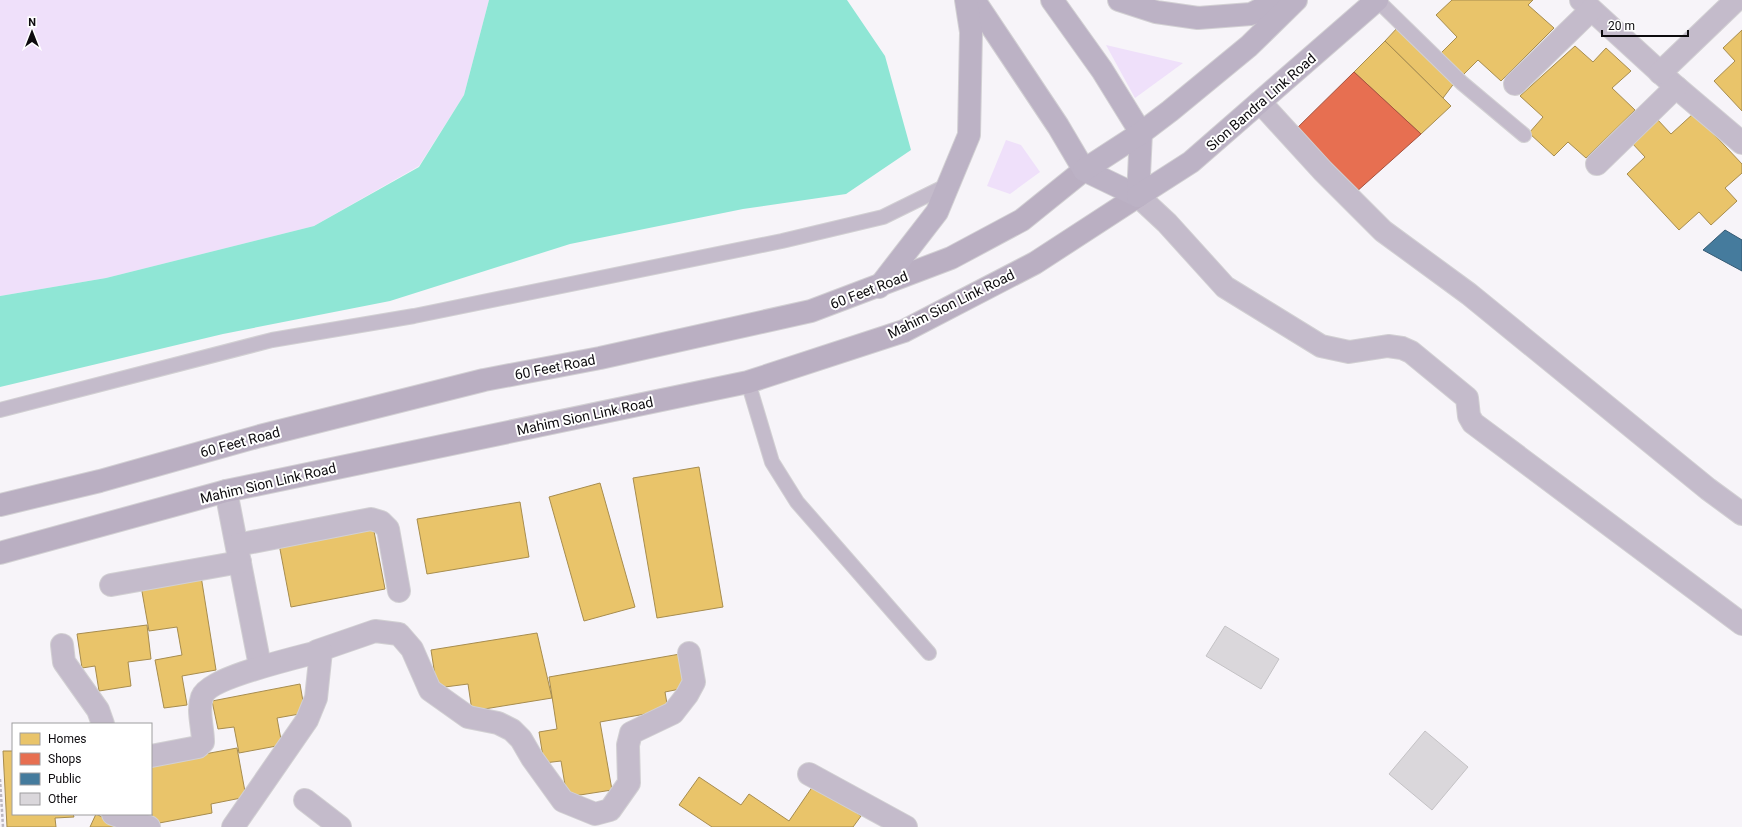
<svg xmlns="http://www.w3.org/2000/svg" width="1742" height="827" viewBox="0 0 1742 827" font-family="Roboto,sans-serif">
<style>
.green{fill:#efe0fa}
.water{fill:#8fe6d5}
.homes{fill:#e9c46a;stroke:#a78c4e}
.shops{fill:#e76f51;stroke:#a6513d}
.public{fill:#457b9d;stroke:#345972}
.building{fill:#dad7db;stroke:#c4c2c5}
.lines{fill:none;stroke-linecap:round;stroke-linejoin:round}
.lane-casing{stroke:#d2d0d3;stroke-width:16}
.street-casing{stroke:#d2d0d3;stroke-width:24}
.secondary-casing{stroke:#d2d0d3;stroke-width:24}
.primary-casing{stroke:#d2d0d3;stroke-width:24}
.path{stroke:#bcb7c1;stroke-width:2.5;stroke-dasharray:3 2;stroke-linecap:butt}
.lane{stroke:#c4bbcb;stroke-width:14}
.street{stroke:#c4bbcb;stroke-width:22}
.secondary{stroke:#baafc2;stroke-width:22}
.primary{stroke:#bcb2c5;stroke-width:22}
.labels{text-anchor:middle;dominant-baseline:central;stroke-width:4;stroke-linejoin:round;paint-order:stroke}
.street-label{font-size:14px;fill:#0d0b0e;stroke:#fff}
</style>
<rect width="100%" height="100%" fill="#f7f4f9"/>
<g class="green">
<path d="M0 0H489L464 95 419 166 314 226 106 278 0 296Z"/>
<path d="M1106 45 1183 63 1135 98Z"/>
<path d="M1006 140 1021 145 1040 172 1010 194 987 186Z"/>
</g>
<path class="water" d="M489 0H847L885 56 911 150 846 194 743 209 570 244 390 301 223 334 0 387V296L106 278 314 226 419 167 464 95Z"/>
<g class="homes">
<path d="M1452 0H1533L1528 5 1554 28 1501 81 1478 60 1463 75 1440 54 1457 37 1436 15Z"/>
<path d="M1399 26 1455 82 1443 98 1385 41Z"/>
<path d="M1742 30V111L1714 81 1735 61 1723 48Z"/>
<path d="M1385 41 1451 106 1421 134 1354 72Z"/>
<path d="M1575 46 1593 62 1606 48 1631 71 1612 88 1635 110 1586 158 1568 142 1554 156 1529 133 1543 117 1520 96Z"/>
<path d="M1694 113 1742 164V173L1725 188 1737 201 1711 225 1699 212 1679 230 1627 174 1645 157 1631 142 1657 119 1671 134Z"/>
<path d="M699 467 723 607 657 618 633 478Z"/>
<path d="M600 483 635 607 584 621 549 497Z"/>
<path d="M520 502 529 557 427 574 417 519Z"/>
<path d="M373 526 385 589 291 607 279 544Z"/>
<path d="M201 576 216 670 182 676 187 705 164 708 155 660 182 655 177 627 149 631 141 586Z"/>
<path d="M147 625 151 659 128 662 131 686 99 691 95 666 82 668 77 634Z"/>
<path d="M537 633 552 698 472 711 468 684 437 688 431 650Z"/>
<path d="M680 654 685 688 665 692 668 710 600 722 612 790 567 797 561 761 544 763 539 732 557 729 549 677Z"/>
<path d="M300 684 305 713 277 718 282 745 239 753 234 727 218 729 212 701Z"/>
<path d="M237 748 246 797 211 804 212 813 154 824 151 811V764Z"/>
<path d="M3 751H13V814H73L74 817 55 818 56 827H7Z"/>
<path d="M699 777 741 805 749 794 789 821 815 783 861 816 853 827H712L679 805Z"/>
<path d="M96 814 122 827H90Z"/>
</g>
<path class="shops" d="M1354 72 1421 134 1355 193 1292 133Z"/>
<path class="public" d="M1725 230 1742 240V271L1703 250Z"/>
<g class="building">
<path d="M1225 626 1279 659 1261 689 1206 656Z"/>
<path d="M1425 731 1468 767 1432 810 1389 774Z"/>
</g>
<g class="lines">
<g class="lane-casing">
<g id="lane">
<path d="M1377 0 1462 83 1524 135"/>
<path d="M748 382 772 462 797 502 929 653"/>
<path d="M0 410 272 340 414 316 782 241 883 217 948 185"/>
</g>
</g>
<g class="street-casing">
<g id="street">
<path d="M1581 0 1676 87 1742 143"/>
<path d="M1660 73 1736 0"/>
<path d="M1515 84 1591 10"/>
<path d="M1260 102 1323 171 1383 231 1469 294 1708 489 1742 514"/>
<path d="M1597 164 1676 87"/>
<path d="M1138 196 1167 223 1225 287 1321 346 1349 352 1388 346 1402 348 1411 352 1467 398 1469 416 1473 423 1742 624"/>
<path d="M226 491 260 666"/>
<path d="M237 545 371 519 381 522 388 529 399 591"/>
<path d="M111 585 240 562"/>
<path d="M62 645 64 662 98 710 103 724"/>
<path d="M317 651 375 631 399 634 412 649 430 690 468 717 498 723 512 730 521 739 532 758 563 801 595 814 610 810 629 783 628 745 631 733 673 713 687 695 694 682 689 653"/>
<path d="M151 756 198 747 203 742C203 727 197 711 202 697 209 677 300 657 321 651L316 698 307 720 233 827"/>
<path d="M809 774 906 827"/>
<path d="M305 800 340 827"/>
<path d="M113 814 149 827"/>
</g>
</g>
<g class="secondary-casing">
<g id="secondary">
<path d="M0 505 100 481 260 436 484 380 600 358 811 311 951 258 1022 220 1084 170"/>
<path d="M0 553 226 491 748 382 904 331 1035 263 1138 196"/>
</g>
</g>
<g class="primary-casing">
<g id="primary">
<path d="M974 0 1058 126 1084 170 1138 196"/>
<path d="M1052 0 1102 70 1141 133 1138 196"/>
<path d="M1119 0 1156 12 1198 18 1251 14 1279 0"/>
<path d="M1084 170 1141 133 1170 111 1249 46 1296 0"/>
<path d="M1138 196 1191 162 1377 0"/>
<path d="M879 287 937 212 969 135 971 32 966 0"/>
</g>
</g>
<path class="path" d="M0 779 3 827"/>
<use href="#lane" class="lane"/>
<use href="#street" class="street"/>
<use href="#secondary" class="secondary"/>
<use href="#primary" class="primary"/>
</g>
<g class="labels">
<g class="street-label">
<text transform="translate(1261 102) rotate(-41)">Sion Bandra Link Road</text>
<text transform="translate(869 290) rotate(-21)">60 Feet Road</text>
<text transform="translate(951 304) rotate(-26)">Mahim Sion Link Road</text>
<text transform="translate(555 367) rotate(-11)">60 Feet Road</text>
<text transform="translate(585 416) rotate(-12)">Mahim Sion Link Road</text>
<text transform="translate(240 442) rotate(-15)">60 Feet Road</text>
<text transform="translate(268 483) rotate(-13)">Mahim Sion Link Road</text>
</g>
</g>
<rect x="12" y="723" width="140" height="92" fill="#ffffff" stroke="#9e9d9f"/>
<rect x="20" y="733" width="20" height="12" fill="#e9c46a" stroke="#9e9d9f"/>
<text x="48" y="743" font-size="12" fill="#0d0b0e">Homes</text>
<rect x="20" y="753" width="20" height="12" fill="#e76f51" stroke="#9e9d9f"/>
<text x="48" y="763" font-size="12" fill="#0d0b0e">Shops</text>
<rect x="20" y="773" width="20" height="12" fill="#457b9d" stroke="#9e9d9f"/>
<text x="48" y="783" font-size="12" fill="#0d0b0e">Public</text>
<rect x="20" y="793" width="20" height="12" fill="#dad7db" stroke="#9e9d9f"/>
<text x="48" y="803" font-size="12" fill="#0d0b0e">Other</text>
<g transform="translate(32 32)" stroke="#ffffff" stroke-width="3" paint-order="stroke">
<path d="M0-3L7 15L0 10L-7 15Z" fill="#0d0b0e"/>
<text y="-6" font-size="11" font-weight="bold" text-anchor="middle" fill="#0d0b0e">N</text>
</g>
<path d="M1602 30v6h86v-6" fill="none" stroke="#0d0b0e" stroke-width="2"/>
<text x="1608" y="30" font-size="12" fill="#0d0b0e" stroke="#ffffff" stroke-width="3" paint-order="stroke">20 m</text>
</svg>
